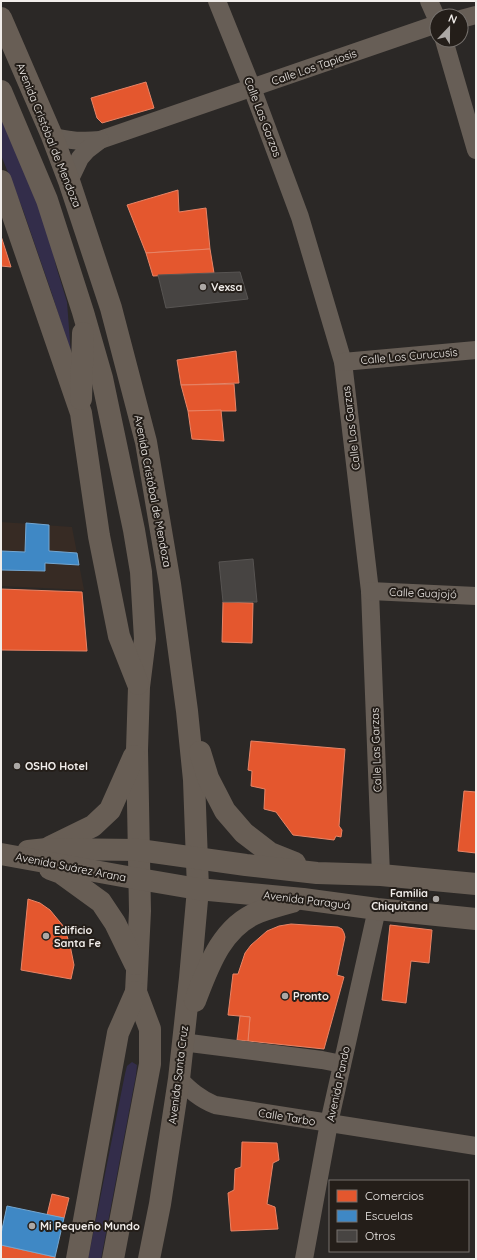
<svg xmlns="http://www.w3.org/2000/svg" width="477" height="1260" viewBox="0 0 477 1260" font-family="Quicksand,sans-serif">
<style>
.built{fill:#372b24}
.green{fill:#332d4a}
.shops{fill:#e4572e;stroke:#e88466}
.schools{fill:#3f88c5;stroke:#74a6d0}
.building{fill:#474442;stroke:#575452}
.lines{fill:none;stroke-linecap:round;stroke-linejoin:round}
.minor{stroke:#675e56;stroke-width:18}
.major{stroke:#685e55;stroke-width:22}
.poi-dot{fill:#aca8a5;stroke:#241e19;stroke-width:1.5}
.labels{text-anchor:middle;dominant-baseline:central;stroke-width:4;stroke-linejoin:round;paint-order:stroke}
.street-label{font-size:11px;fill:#f1edea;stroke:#241e19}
.poi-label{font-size:11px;font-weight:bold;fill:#f1edea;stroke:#241e19;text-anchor:start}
</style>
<rect width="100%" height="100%" fill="#2b2826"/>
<path class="built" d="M1 522 72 527 84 590 1 586Z"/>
<g class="green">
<path d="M1 109 46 219 56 266 67 302 71 355 52 294 23 210 1 155Z"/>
<path d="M132 1062 137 1065 136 1075 101 1259H88L125 1074 127 1066Z"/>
</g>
<g class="shops">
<path d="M146 82 154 108 102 123 97 118 91 98Z"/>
<path d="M178 190 179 212 206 208 210 249 146 253 127 205Z"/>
<path d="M1 236 11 267 1 266Z"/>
<path d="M210 249 214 273 153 276 146 253Z"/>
<path d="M236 351 239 383 181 385 177 360Z"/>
<path d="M234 384 236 411H188L181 385Z"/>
<path d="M221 410 224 441 192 439 188 411Z"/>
<path d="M1 589 82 592 87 651 1 650Z"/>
<path d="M223 602 253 603 252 643 222 642Z"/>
<path d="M251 741 345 749 339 826 342 830 341 837 336 836 334 840 293 835 276 812 264 809 265 789 251 786 252 771 248 770Z"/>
<path d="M464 791 476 792V853L458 851Z"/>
<path d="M28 899 40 903 50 910 64 927 70 945 74 965 71 979 21 970Z"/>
<path d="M291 924 338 927 342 929 344 933 345 937 337 975 344 977 324 1049 248 1041 250 1017 228 1015 233 974H238L245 953 251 945 267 931 279 926Z"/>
<path d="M390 925 432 930 429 963 411 961 406 1003 382 1000Z"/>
<path d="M240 1016 250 1017 248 1041 237 1040Z"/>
<path d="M242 1142 277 1143 279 1160 273 1163 267 1204 275 1207 278 1229 231 1231 228 1193 234 1190 235 1169 241 1167Z"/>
<path d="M52 1194 69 1198 64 1218 47 1215Z"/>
<path d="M1 1245 55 1257V1259H1Z"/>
</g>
<g class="schools">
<path d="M26 523 49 525V551L77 553 79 565 45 563V571L1 570V551L25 552Z"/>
<path d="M7 1206 64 1218 55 1257 1 1245V1234Z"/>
</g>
<g class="building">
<path d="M240 272 248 299 166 308 158 275Z"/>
<path d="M253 559 257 602H223L219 562Z"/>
</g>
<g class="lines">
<g class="minor">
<path d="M217 1 252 88 300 217 343 362 370 591 381 875"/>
<path d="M429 1 437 19"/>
<path d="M461 19 476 15"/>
<path d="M444 40 476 150"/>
<path d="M52 136C68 141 82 142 100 140L437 24"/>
<path d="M69 181 80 158 87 150 100 140"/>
<path d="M343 362 476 350"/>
<path d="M370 591 476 596"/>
<path d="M182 1042 322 1060 342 1064"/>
<path d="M179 1079C190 1090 200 1099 215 1105L476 1146"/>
<path d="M304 1259 329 1123 377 909"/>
</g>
<g class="major">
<path d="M1 18 52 136 69 181 111 308 146 442 170 584 187 711 194 780 198 889 190 978 179 1079 160 1204 149 1259"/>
<path d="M1 91 47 200 83 312 102 378 134 530 141 572 145 639 139 687 137 750 140 911 136 992 150 1029V1064L113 1259"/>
<path d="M1 181 81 413 99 536 119 636 138 684"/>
<path d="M81 399 83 333"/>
<path d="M200 752 208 778 225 811 244 833 270 853 295 863"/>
<path d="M50 847 93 826 110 810 134 756"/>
<path d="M28 851 47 849 139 850 246 865 317 873 381 875 476 884"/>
<path d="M1 854 122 876 198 889 303 899 377 909 476 919"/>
<path d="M50 869 61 873 101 902 115 923 135 964"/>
<path d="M195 1001C208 967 222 926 259 912 270 908 281 905 292 902"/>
<path d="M77 1259 118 1033 136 992"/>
</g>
</g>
<g class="poi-dot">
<circle cx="203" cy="287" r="4"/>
<circle cx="17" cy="766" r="4"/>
<circle cx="436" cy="899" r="4"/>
<circle cx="46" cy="936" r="4"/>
<circle cx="285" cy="996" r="4"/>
<circle cx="32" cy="1226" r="4"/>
</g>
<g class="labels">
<g class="street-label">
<text transform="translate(314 67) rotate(-19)">Calle Los Tapiosis</text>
<text transform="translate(263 117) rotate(69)">Calle Las Garzas</text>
<text transform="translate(49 135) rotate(68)">Avenida Cristóbal de Mendoza</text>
<text transform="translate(409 356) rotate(-5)">Calle Los Curucusis</text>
<text transform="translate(351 428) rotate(-97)">Calle Las Garzas</text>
<text transform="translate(153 491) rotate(79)">Avenida Cristóbal de Mendoza</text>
<text transform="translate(423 593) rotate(2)">Calle Guajojó</text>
<text transform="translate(376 750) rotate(-92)">Calle Las Garzas</text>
<text transform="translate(71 867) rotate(11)">Avenida Suárez Arana</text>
<text transform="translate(307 900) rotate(7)">Avenida Paraguá</text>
<text transform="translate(178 1075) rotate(-83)">Avenida Santa Cruz</text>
<text transform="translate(338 1084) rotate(-78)">Avenida Pando</text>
<text transform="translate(287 1117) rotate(9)">Calle Tarbo</text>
</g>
<g class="poi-label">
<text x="211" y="287">Vexsa</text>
<text x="25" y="766">OSHO Hotel</text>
<text x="428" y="893" text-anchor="end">Familia<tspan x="428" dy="13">Chiquitana</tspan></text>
<text x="54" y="930">Edificio<tspan x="54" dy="13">Santa Fe</tspan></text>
<text x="293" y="996">Pronto</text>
<text x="40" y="1226">Mi Pequeño Mundo</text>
</g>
</g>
<rect width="477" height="1260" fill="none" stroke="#f1edea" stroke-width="4"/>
<rect x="329" y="1180" width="140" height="72" fill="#241e19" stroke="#76716d"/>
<rect x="337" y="1190" width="20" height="12" fill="#e4572e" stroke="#76716d"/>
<text x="365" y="1200" font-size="12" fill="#f1edea">Comercios</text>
<rect x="337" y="1210" width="20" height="12" fill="#3f88c5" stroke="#76716d"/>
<text x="365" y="1220" font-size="12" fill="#f1edea">Escuelas</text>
<rect x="337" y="1230" width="20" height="12" fill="#474442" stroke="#76716d"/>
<text x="365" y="1240" font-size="12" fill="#f1edea">Otros</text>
<g transform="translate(449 28) rotate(22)"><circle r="19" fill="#241e19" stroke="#76716d"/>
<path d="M0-3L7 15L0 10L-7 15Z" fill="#aca8a5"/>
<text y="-6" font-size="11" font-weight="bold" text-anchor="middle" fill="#f1edea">N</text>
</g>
</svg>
